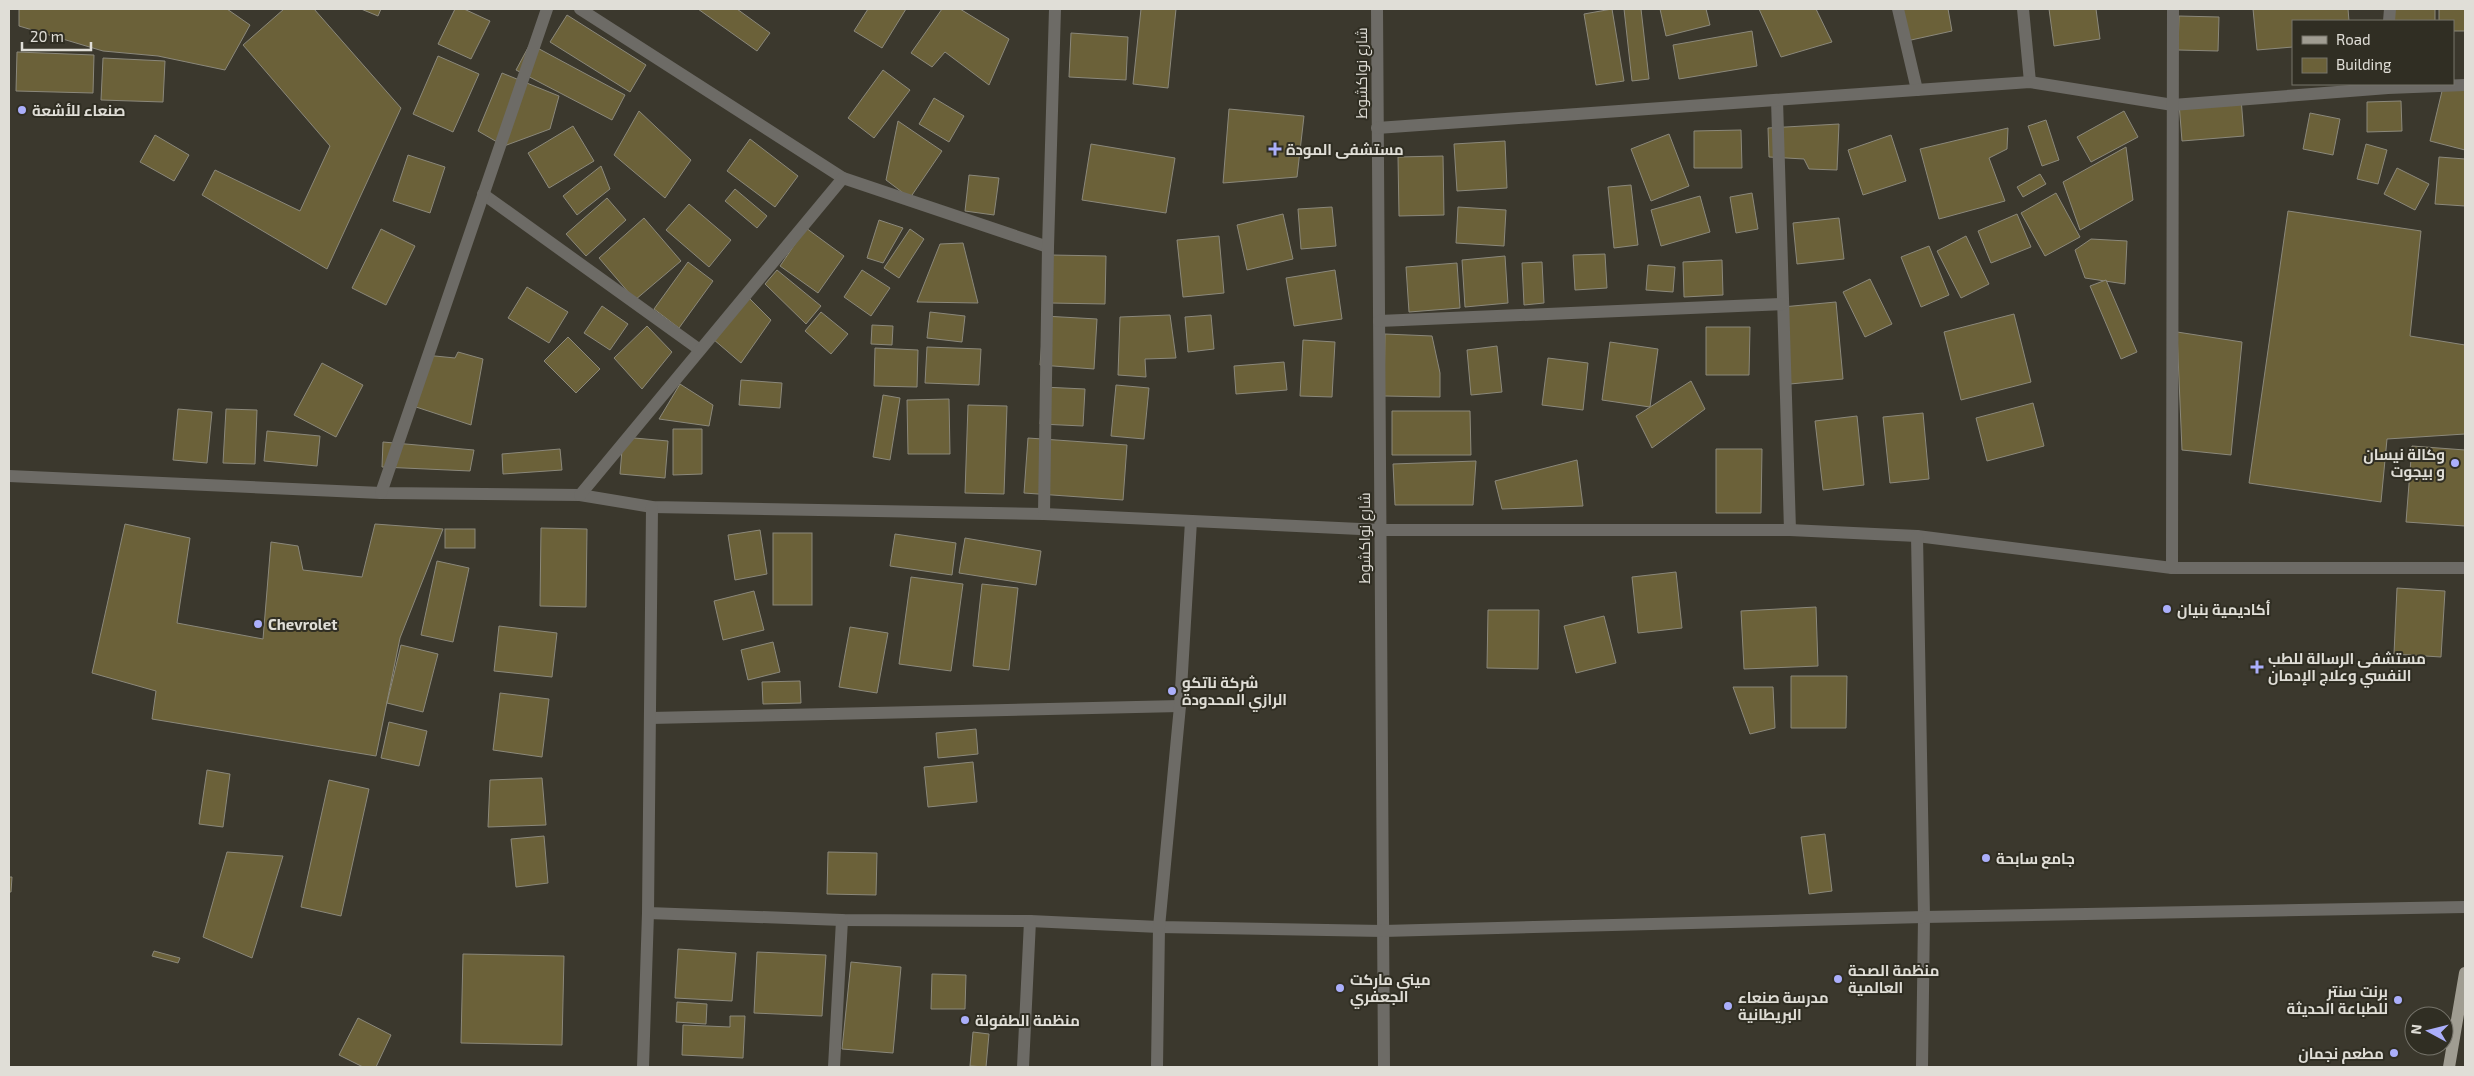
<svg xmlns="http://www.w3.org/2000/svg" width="2474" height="1076" viewBox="0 0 2474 1076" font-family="'Exo 2',Cairo,sans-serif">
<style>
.building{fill:#6b6139;stroke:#8b887b}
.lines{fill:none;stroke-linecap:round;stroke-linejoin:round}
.minor{stroke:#6d6b66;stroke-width:12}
.major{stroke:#a09d92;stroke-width:12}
.poi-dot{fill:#abaffb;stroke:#302e23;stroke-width:2}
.labels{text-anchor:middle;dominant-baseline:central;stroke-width:4;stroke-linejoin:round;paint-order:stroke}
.street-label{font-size:15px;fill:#e0ded7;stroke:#302e23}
.poi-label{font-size:15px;font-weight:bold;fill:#e0ded7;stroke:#302e23;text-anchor:start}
</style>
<rect width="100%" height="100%" fill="#3b382d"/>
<g class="building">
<path d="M19 9H227L250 25 225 70 158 56 103 51 19 26Z"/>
<path d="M284 9H314L401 108 327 269 202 195 215 170 300 211 330 146 243 45Z"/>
<path d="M361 9H381L378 16Z"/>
<path d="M455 9H464L490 21 471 59 438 44Z"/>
<path d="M698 9H737L770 33 757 51Z"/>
<path d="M868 9H906L882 48 854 31Z"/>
<path d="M942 9H960L1009 39 989 85 945 52 932 67 911 53Z"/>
<path d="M1141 9H1176L1168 88 1133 84Z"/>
<path d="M1612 9 1624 81 1596 85 1584 14Z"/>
<path d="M1624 9H1641L1649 79 1632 81Z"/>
<path d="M1660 9H1706L1710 25 1666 36Z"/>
<path d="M1759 9H1816L1832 42 1781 57Z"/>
<path d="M1895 9H1948L1952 31 1902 42Z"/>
<path d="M2049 9H2096L2100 39 2054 46Z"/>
<path d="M2253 9H2348L2349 21H2293V47L2257 50Z"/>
<rect x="2394" y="9" width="41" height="12"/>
<path d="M2439 9H2465V31H2453V21H2439Z"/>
<path d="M567 15 646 65 630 92 550 42Z"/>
<path d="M2179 16 2219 17 2218 51 2178 50Z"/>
<path d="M1752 31 1757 66 1679 79 1673 45Z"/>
<path d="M1071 33 1128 37 1126 80 1069 77Z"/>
<path d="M530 44 625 95 612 120 516 70Z"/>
<path d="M17 52 94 55 93 93 16 91Z"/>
<path d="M438 56 479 74 453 132 413 114Z"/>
<path d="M103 58 165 61 163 102 101 100Z"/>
<path d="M883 70 910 90 874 138 848 118Z"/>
<path d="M502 73 559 96 550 129 504 146 478 131Z"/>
<path d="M2465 86V150L2430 141 2443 87Z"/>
<path d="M934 98 964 116 949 142 919 124Z"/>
<path d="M2241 98 2244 136 2182 141 2179 103Z"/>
<path d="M2401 101 2402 131 2367 132V102Z"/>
<path d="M1229 109 1304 116 1297 177 1223 183Z"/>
<path d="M639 111 691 160 665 198 614 155Z"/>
<path d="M2124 111 2138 137 2091 162 2077 137Z"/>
<path d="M2310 113 2340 119 2333 155 2303 149Z"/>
<path d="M2046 120 2059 160 2042 166 2028 126Z"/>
<path d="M898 121 942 151 910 198 886 180Z"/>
<path d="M1839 124 1837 170 1809 169 1804 159 1769 157 1768 128Z"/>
<path d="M573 126 594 161 549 188 528 153Z"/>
<path d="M2008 128 2007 149 1989 158 2005 201 1939 219 1920 149Z"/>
<path d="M1741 130 1742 168H1694V131Z"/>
<path d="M1669 134 1689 186 1651 201 1631 149Z"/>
<path d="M155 135 189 155 174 181 140 162Z"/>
<path d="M1891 135 1906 181 1863 195 1848 150Z"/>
<path d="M750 139 798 176 775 207 727 171Z"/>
<path d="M1505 141 1507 188 1457 191 1454 144Z"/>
<path d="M1091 144 1175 158 1166 213 1082 200Z"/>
<path d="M2366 144 2387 150 2378 184 2357 179Z"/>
<path d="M2126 147 2133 200 2080 230 2063 182Z"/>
<path d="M408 155 445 167 430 213 393 201Z"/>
<path d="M1443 156 1444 215 1399 216 1398 157Z"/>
<path d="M2439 157 2465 159V206L2435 204Z"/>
<path d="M601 166 610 189 577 215 563 196Z"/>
<path d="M2397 168 2429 184 2415 210 2384 194Z"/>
<path d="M2040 174 2046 184 2023 197 2017 187Z"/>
<path d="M969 175 999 178 994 215 965 211Z"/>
<path d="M1631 185 1638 245 1614 248 1608 187Z"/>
<path d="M735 189 767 216 757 228 725 201Z"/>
<path d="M1752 193 1758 229 1736 233 1730 197Z"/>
<path d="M2056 193 2080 237 2045 256 2021 213Z"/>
<path d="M1700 196 1710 232 1661 246 1651 210Z"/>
<path d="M607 198 626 220 586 256 566 234Z"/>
<path d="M689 204 731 240 709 267 666 230Z"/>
<path d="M1332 207 1336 246 1301 249 1298 209Z"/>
<path d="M1458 207 1506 210 1504 246 1456 243Z"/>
<path d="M2288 211 2421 231 2410 336 2465 345V434L2387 439 2381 502 2249 483Z"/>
<path d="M1283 214 1293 259 1247 270 1237 225Z"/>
<path d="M2017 214 2031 247 1991 263 1978 231Z"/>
<path d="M644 218 681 261 635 300 599 258Z"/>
<path d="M1839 218 1844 259 1797 264 1793 223Z"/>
<path d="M879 220 903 228 883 263 867 258Z"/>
<path d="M806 228 844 256 818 293 780 266Z"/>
<path d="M381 229 415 246 386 305 352 288Z"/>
<path d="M910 229 924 239 899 278 884 268Z"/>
<path d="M1219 236 1224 293 1183 297 1177 240Z"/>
<path d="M1966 236 1989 284 1961 298 1937 251Z"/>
<path d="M2091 239 2127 241 2125 284 2085 278 2075 250Z"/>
<path d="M963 243 978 303 917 302 940 244Z"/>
<path d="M1929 246 1949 295 1921 307 1901 257Z"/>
<path d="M1605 254 1607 288 1575 290 1573 255Z"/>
<path d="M1051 255 1106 256 1105 304 1050 303Z"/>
<path d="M1505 256 1508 303 1465 307 1462 260Z"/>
<path d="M1722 260 1723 295 1684 297 1683 262Z"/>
<path d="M688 262 713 281 679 328 654 309Z"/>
<path d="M1542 262 1544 303 1524 305 1522 263Z"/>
<path d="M1457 263 1460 308 1409 312 1406 267Z"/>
<path d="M1648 265 1675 267 1673 292 1646 290Z"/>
<path d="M777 270 821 306 806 324 765 284Z"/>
<path d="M862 270 890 288 871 316 844 297Z"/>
<path d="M1335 270 1342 319 1294 326 1286 278Z"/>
<path d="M1870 279 1892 324 1865 337 1843 292Z"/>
<path d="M2106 280 2137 352 2121 359 2090 286Z"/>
<path d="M527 287 568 312 549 343 508 318Z"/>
<path d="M743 292 771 320 741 363 713 339Z"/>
<path d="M1836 302 1843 379 1790 384 1782 307Z"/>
<path d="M602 306 628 324 610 350 584 333Z"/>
<path d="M821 312 848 334 831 354 805 331Z"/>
<path d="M930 312 965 316 962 342 927 338Z"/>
<path d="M2014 314 2031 382 1961 400 1944 332Z"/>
<path d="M1170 315 1176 358 1145 359 1146 377 1118 375 1120 317Z"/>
<path d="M1211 315 1214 349 1188 352 1185 317Z"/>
<path d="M1044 316 1097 319 1094 369 1040 365Z"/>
<path d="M872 325 893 326 892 345 871 344Z"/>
<path d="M647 326 672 352 642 389 614 358Z"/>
<path d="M1706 327H1750L1749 375H1706Z"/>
<path d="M2177 332 2242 342 2231 455 2182 450Z"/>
<path d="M1385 334 1432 336 1440 373V397L1384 396Z"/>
<path d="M568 337 600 369 576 393 544 361Z"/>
<path d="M1303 340 1335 342 1332 397 1300 396Z"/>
<path d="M1610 342 1658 349 1650 407 1602 400Z"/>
<path d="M1497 346 1502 392 1471 395 1467 350Z"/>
<path d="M927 347 981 349 979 385 925 383Z"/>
<path d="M875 348 918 350 917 387 874 386Z"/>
<path d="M458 352 483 359 471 425 413 406 425 355 455 358Z"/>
<path d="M1548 358 1588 363 1583 410 1542 405Z"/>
<path d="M1284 362 1287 390 1236 394 1234 366Z"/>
<path d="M322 363 363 385 336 437 294 415Z"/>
<path d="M741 380 782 383 780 408 739 405Z"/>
<path d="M1691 381 1705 409 1652 448 1636 416Z"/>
<path d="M680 384 713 405 709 426 659 419Z"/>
<path d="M1116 385 1149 388 1144 439 1111 436Z"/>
<path d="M1043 387 1085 389 1083 426 1040 424Z"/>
<path d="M883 395 900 398 890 460 873 457Z"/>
<path d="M949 399 950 454H908L907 400Z"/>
<path d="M2033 403 2044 446 1987 461 1976 418Z"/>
<path d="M968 405 1007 406 1004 494 965 493Z"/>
<path d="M178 409 212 412 207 463 173 460Z"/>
<path d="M226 409 257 410 255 464 223 463Z"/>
<path d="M1392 411H1470L1471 455H1392Z"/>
<path d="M1923 413 1929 479 1890 483 1883 417Z"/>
<path d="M1857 416 1864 485 1823 490 1815 421Z"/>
<path d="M673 429H702V474L673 475Z"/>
<path d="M267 431 320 436 317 466 264 461Z"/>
<path d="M623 437 668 441 665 478 620 474Z"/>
<path d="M1028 438 1127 445 1123 500 1024 493Z"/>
<path d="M383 442 474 450 470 471 382 467Z"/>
<path d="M2412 446 2465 450V526L2406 522Z"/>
<path d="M560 449 562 470 503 474 502 454Z"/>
<path d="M1716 449H1762L1761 513H1716Z"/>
<path d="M1577 460 1583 506 1502 509 1495 481Z"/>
<path d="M1476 461 1473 505H1395L1393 464Z"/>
<path d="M125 524 190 538 177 623 263 639 271 542 298 546 303 570 362 577 375 524 443 529 400 638 376 756 152 719 156 691 92 673Z"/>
<path d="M541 528 587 529 586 607 540 606Z"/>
<rect x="445" y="529" width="30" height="19"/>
<path d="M760 530 767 574 735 580 728 535Z"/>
<rect x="773" y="533" width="39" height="72"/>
<path d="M895 534 956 543 952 575 890 566Z"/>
<path d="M965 538 1041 551 1036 585 959 573Z"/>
<path d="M437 561 469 568 453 642 421 635Z"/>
<path d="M1676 572 1682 628 1638 633 1632 577Z"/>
<path d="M911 577 963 584 951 671 899 664Z"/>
<path d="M982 584 1018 588 1009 670 973 666Z"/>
<path d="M2397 588 2445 591 2441 657 2394 654Z"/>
<path d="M754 591 764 630 723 640 714 601Z"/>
<path d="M1816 607 1818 666 1744 669 1741 611Z"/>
<path d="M1488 610H1539L1538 669 1487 668Z"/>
<path d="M1604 616 1616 663 1576 673 1564 626Z"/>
<path d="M499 626 557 633 552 677 494 671Z"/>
<path d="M850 627 888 633 877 693 839 687Z"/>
<path d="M773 642 780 672 748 680 741 650Z"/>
<path d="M401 645 438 654 423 712 387 703Z"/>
<path d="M1791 676H1847L1846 728H1791Z"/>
<path d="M800 681 801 703 763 704 762 682Z"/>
<path d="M1733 687H1773L1775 728 1750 734Z"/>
<path d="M500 693 549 699 542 757 493 750Z"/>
<path d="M389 722 427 731 419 766 381 758Z"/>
<path d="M976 729 978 754 938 758 936 733Z"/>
<path d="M973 762 977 802 928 807 924 767Z"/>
<path d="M207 770 230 774 223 827 199 824Z"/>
<path d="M542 778 546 825 488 827 490 780Z"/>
<path d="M329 780 369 789 341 916 301 907Z"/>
<path d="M1825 834 1832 891 1809 894 1801 837Z"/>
<path d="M544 836 548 883 516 887 511 839Z"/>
<path d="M227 852 283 856 252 958 203 937Z"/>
<path d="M828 852 877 853 876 895 827 894Z"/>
<path d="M9 877H12L11 892H9Z"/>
<path d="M678 949 736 953 732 1001 675 998Z"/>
<path d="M154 951 180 958 178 963 152 956Z"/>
<path d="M757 952 826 955 822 1016 754 1013Z"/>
<path d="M463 954 564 956 562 1045 461 1043Z"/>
<path d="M851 962 901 967 893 1053 842 1049Z"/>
<path d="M932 974 966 975 965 1009H931Z"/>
<path d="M677 1002 707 1004 706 1024 676 1022Z"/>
<path d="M730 1016H745L743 1058 682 1055 683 1025 730 1027Z"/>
<path d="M358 1018 391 1035 376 1067H363L339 1055Z"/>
<path d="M973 1032 989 1034 986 1067 970 1066Z"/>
</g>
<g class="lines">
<g class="minor">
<path d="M580 9 843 178 1048 247"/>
<path d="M1377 9 1384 1067"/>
<path d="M1898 9 1917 90"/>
<path d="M2023 9 2030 82"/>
<path d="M2389 21 2390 9"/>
<path d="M1777 100 1790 530"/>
<path d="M1377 128 2030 82 2173 105 2388 88 2465 85"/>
<path d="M483 194 700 350"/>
<path d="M1379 321 1783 304"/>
<path d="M9 476 381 493 580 495 652 507 1044 514 1381 530H1790L1917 536 2172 568H2465"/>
<path d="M381 493 547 9"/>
<path d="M580 495 843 178"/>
<path d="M1044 514 1048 247 1055 9"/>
<path d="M1917 536 1924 917 1922 1067"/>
<path d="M2172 568 2173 9"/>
<path d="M650 718 1180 706"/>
<path d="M648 913 842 920 1030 921 1159 927 1383 931 1924 917 2465 907"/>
<path d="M643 1067 648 913 652 507"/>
<path d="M834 1067 842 920"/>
<path d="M1023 1067 1030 921"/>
<path d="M1157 1067 1159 927 1180 706 1191 521"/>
</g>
<path class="major" d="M2449 1067 2465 973"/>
</g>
<g class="poi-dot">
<circle cx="22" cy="110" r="5"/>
<path d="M1272.5 141.5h5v5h5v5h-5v5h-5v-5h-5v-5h5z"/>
<circle cx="2455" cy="463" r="5"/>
<circle cx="2167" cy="609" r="5"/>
<circle cx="258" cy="624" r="5"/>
<path d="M2254.5 659.5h5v5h5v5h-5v5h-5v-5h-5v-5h5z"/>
<circle cx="1172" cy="691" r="5"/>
<circle cx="1986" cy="858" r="5"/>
<circle cx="1838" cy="979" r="5"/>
<circle cx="1340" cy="988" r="5"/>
<circle cx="2398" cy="1000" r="5"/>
<circle cx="1728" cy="1006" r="5"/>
<circle cx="965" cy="1020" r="5"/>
<circle cx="2394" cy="1053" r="5"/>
</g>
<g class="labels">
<g class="street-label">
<text transform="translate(1361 73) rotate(-90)">شارع نواكشوط</text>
<text transform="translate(1364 538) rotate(-90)">شارع نواكشوط</text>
</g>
<g class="poi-label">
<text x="32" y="110">صنعاء للأشعة</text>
<text x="1286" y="149">مستشفى المودة</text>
<text x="2445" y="454" text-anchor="end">وكالة نيسان<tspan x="2445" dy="17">و بيجوت</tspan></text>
<text x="2177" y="609">أكاديمية بنيان</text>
<text x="268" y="624">Chevrolet</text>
<text x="2268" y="658">مستشفى الرسالة للطب<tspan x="2268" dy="17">النفسي وعلاج الإدمان</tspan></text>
<text x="1182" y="682">شركة ناتكو<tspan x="1182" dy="17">الرازي المحدودة</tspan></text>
<text x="1996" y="858">جامع سابحة</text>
<text x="1848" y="970">منظمة الصحة<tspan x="1848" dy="17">العالمية</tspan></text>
<text x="1350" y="979">ميني ماركت<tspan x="1350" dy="17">الجعفري</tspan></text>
<text x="2388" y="991" text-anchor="end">برنت سنتر<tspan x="2388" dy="17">للطباعة الحديثة</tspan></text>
<text x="1738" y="997">مدرسة صنعاء<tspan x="1738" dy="17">البريطانية</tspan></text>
<text x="975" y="1020">منظمة الطفولة</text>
<text x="2384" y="1053" text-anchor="end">مطعم نجمان</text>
</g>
</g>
<rect width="2474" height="1076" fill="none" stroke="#e0ded7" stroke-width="20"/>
<rect x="2292" y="20" width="162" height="65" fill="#302e23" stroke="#76746b"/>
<rect x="2302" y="36" width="25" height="8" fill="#a09d92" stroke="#76746b"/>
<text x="2336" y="45" font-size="15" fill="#e0ded7">Road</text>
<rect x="2302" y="58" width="25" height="15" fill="#6b6139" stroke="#76746b"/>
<text x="2336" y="70" font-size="15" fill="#e0ded7">Building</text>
<g transform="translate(2429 1031) rotate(277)"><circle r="24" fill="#302e23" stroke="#76746b"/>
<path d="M0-4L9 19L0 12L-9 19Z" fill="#abaffb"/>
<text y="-8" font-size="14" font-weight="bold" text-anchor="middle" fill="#e0ded7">N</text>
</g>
<path d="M22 42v8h69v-8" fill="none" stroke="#e0ded7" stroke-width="2.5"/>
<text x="30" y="42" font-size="15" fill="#e0ded7" stroke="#302e23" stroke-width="4" paint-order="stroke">20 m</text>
</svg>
